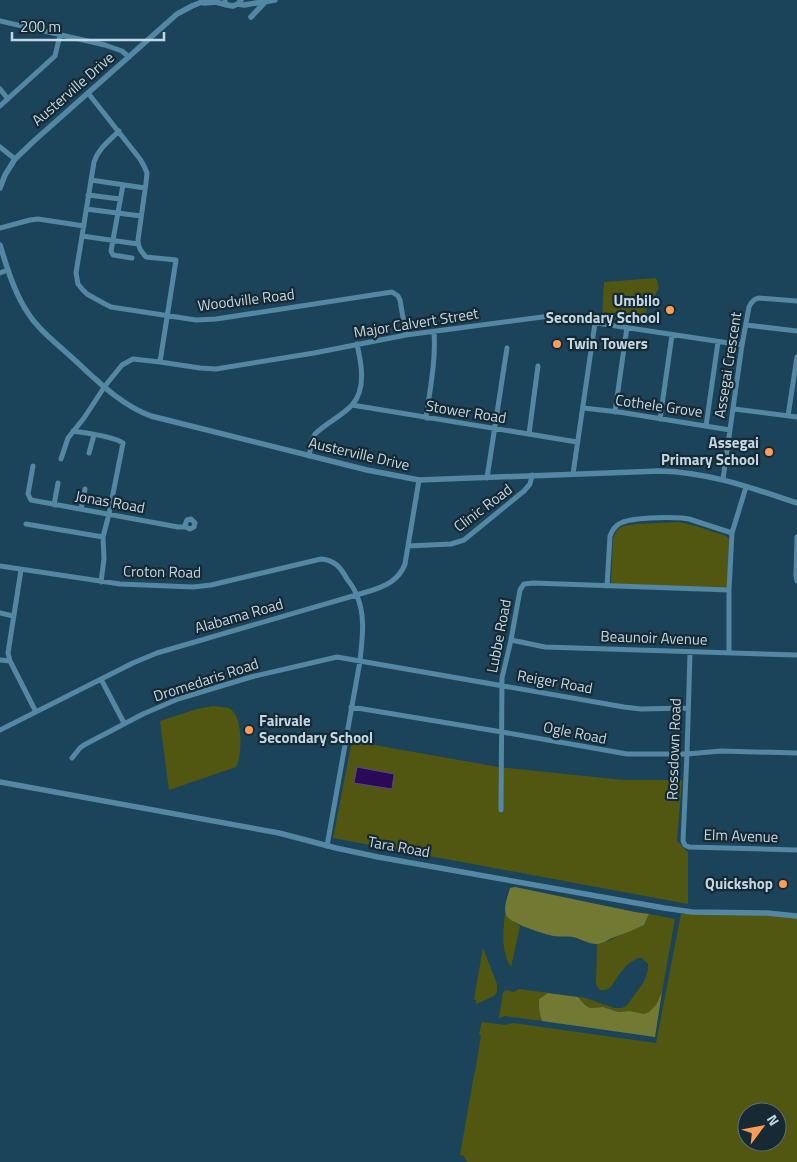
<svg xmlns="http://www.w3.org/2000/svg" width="797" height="1162" font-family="'Titillium Web',sans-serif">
  <rect width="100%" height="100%" fill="#1b445a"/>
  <!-- green -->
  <path fill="#515710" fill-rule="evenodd" d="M656 278 659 288 646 311 645 325 602 318 604 282Z
    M679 522 696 526 726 536 729 539 728 586 723 588 611 584 613 539 617 530 623 526 635 524Z
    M213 706 229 708C232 710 235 713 236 716 242 728 242 756 236 767L169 790 160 721 197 709Z
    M352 741 498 767 623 780H682L677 841 688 852V904L333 838Z
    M766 913 797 916V1162H467L464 1156 460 1155 474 1075 475 1072 481 1036 479 1034 482 1022 505 1025 513 1023 656 1043 681 914ZM747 1112H777V1142H747Z
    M505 914 508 918 520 926 511 967C501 952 503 931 505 914Z
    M649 914 675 919 662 992 656 1005 649 1012 644 1014 630 1011 618 1012 603 1007 590 1008 585 1005 578 997 586 998 614 1008H622L627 1005 644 982 648 970V964L642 958H638L628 964 620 973 610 988 605 990H600L596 985 597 944C606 944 619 935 628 931 633 929 639 928 644 925Z
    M483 948 497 984C497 989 498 993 494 996L476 1004V1000L474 999Z
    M519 989 548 993 539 999 540 1017 542 1021 505 1016 499 1018 503 993 506 990 514 992Z"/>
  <!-- forest -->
  <path fill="#727932" d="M515 887 635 912 649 914 644 925C634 930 623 934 612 938 609 939 606 942 602 943 593 947 582 939 573 937 566 936 560 937 554 936 544 934 509 923 506 915 503 907 508 896 510 888Z
    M662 992 655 1037 542 1021C539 1014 539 1007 539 999L548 993 578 997 585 1005 590 1008 603 1007 618 1012 630 1011 644 1014 649 1012 656 1005Z"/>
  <!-- water -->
  <path fill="#2a0a58" stroke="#584882" d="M357 767 394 774 392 789 354 783Z"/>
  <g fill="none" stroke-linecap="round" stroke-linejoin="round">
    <!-- minor -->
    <path stroke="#5387a4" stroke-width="5" d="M0 21 105 45 122 51 129 57
      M0 89 8 99
      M88 93 140 159 144 166 147 173 146 183 138 240C138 248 141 251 146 257L176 260 160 362
      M0 106 55 56 60 35
      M119 131C109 141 98 149 94 162L76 273 78 284 82 289 87 294 105 304 111 307 196 320 216 319 392 292 398 296 400 300 406 335
      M0 147 15 159
      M91 180 145 188
      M123 185 111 251 113 255 132 258
      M88 195 120 199
      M86 209 141 216
      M0 228 30 220 38 219 84 226
      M82 236 138 244
      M0 273 8 270
      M746 325 797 331
      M352 405 577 442
      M583 408 619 412 730 430
      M734 409 797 417
      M615 412 627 327
      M788 416 797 357
      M426 418C430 389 436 361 434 332
      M660 419 672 335
      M706 426 718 342
      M73 431C86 433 114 436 123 443L109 514 103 537 104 559 101 582
      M529 434 538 366
      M89 453 94 435
      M309 456 312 440 315 434C326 423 342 416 352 405 367 389 361 362 357 344
      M61 459 68 438 84 418 105 386 122 365 133 359 160 362 200 368 216 369 314 353 406 335 550 316 742 345
      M33 466 28 494 31 500 178 527H186L190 529 194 527 195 523 191 519 187 520 185 525 186 527
      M573 474 595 323
      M487 478 507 348
      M723 479 742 345 749 307C752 301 754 299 759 298L797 301
      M54 505 58 483
      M81 509 85 489
      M26 524 103 537
      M797 537 796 575 797 581
      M408 546 451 544 464 540 524 491 530 484 532 475
      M0 566 120 584 193 587 211 585 321 559C335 560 341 568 347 579 351 584 355 590 357 596 366 617 362 639 360 661L327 846
      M21 570 8 653 10 661 36 712
      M607 586 610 536C612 531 615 526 619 524 630 517 669 517 682 518L689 519 732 533
      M0 613 13 616
      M511 640 545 647 797 655
      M690 653 687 754 683 841 685 845 689 847 797 850
      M729 653V590L732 533 746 487
      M0 660 10 661
      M101 679 124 723
      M351 707 502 732 627 754H687L721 751 797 753
      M0 730 133 663 157 653 370 591C386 586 399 580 405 564L419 480
      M72 758 80 748 84 745 143 714 178 699 251 677 337 657 624 707 641 709 688 708
      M501 810 502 678 511 640 520 590 524 584 533 583 729 590"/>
    <!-- tertiary -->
    <path stroke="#5387a4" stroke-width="5.5" d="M225 2 227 5 233 6 238 4 241 0
      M204 3 216 2 227 5
      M238 4 244 5 275 0
      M251 17 266 1
      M0 188 5 175 15 159 35 140 177 14 192 6 207 0
      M0 245C7 268 15 295 30 316 40 331 55 342 68 354 94 377 118 404 151 416L367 470 419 480 660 471C708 472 752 488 797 503
      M0 782 279 833 336 848 378 857 664 908 692 912 767 913 797 916"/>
  </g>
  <!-- markers -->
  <g fill="#fd9c57" stroke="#172932" stroke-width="2">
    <circle cx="670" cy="310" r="5"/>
    <circle cx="557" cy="344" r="5"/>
    <circle cx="769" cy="452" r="5"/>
    <circle cx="249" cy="730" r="5"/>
    <circle cx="783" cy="884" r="5"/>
  </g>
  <g text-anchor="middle" stroke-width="4.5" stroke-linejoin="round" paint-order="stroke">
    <!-- street labels -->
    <g font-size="15" fill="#c2d7e5" stroke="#172932">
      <text transform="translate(73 89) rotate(-41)" y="5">Austerville Drive</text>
      <text transform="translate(246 300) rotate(-7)" y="5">Woodville Road</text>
      <text transform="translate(416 323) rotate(-9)" y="5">Major Calvert Street</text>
      <text transform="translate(728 365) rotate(-81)" y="5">Assegai Crescent</text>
      <text transform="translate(659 406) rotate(8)" y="5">Cothele Grove</text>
      <text transform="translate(466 412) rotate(9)" y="5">Stower Road</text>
      <text transform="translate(359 454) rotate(13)" y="5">Austerville Drive</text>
      <text transform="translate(110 502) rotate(10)" y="5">Jonas Road</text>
      <text transform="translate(483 508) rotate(-37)" y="5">Clinic Road</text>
      <text transform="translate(162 572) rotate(1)" y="5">Croton Road</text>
      <text transform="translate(239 616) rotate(-16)" y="5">Alabama Road</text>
      <text transform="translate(499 636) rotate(-79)" y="5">Lubbe Road</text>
      <text transform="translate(654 638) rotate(2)" y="5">Beaunoir Avenue</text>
      <text transform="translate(206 680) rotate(-18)" y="5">Dromedaris Road</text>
      <text transform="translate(555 682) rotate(10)" y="5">Reiger Road</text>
      <text transform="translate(575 733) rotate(11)" y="5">Ogle Road</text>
      <text transform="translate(674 749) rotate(-88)" y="5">Rossdown Road</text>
      <text transform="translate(741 836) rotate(2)" y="5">Elm Avenue</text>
      <text transform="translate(399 847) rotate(10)" y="5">Tara Road</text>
    </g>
    <!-- poi labels -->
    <g font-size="15" font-weight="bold" fill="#c2d7e5" stroke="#172932" text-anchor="end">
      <text x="660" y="306">Umbilo<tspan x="660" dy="17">Secondary School</tspan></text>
      <text x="567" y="349" text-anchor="start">Twin Towers</text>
      <text x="759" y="448">Assegai<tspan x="759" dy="17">Primary School</tspan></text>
      <text x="259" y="726" text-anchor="start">Fairvale<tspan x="259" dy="17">Secondary School</tspan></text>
      <text x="773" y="889">Quickshop</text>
    </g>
  </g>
  <!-- north arrow -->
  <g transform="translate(762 1127) rotate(58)"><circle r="24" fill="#172932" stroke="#5b6f7a"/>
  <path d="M0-4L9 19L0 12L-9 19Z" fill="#fd9c57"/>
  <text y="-8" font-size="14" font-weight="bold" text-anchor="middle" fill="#c2d7e5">N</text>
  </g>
  <!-- scale -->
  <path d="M12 32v8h152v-8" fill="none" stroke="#c2d7e5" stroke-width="2.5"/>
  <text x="20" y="32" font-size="15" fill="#c2d7e5" stroke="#172932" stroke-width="4" paint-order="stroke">200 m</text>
</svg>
